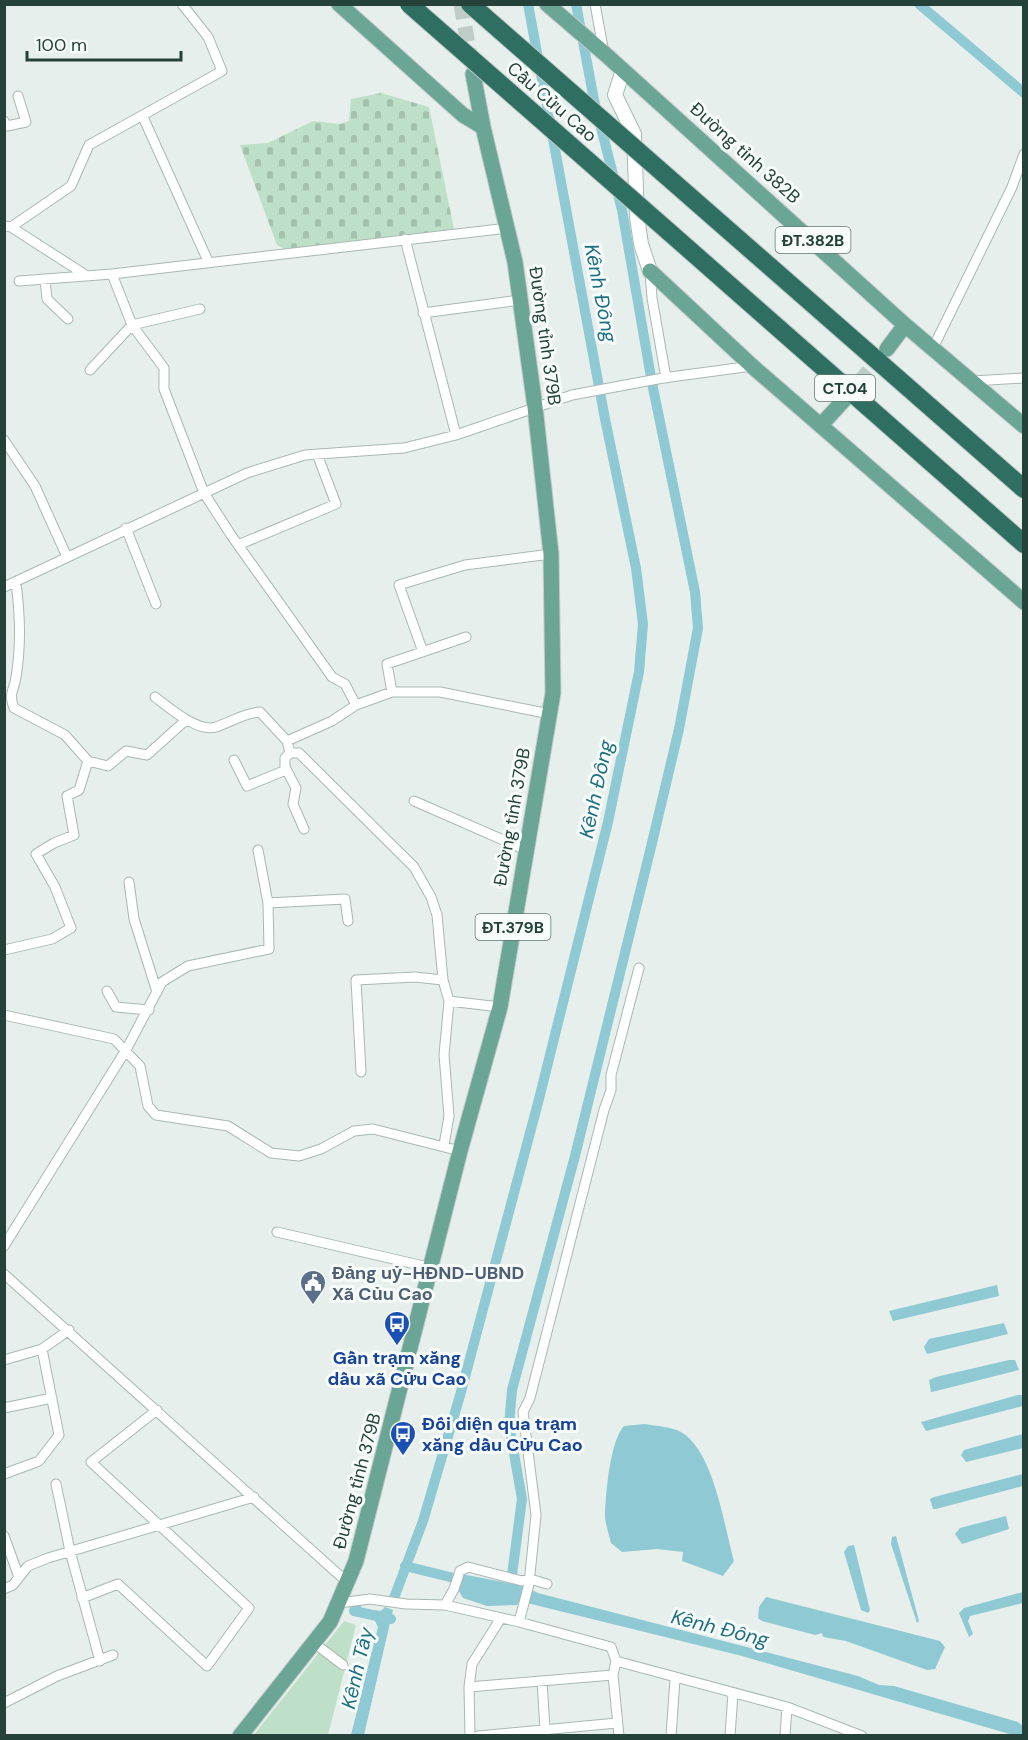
<svg xmlns="http://www.w3.org/2000/svg" width="1028" height="1740" font-family="'DM Sans',sans-serif">
  <defs>
    <pattern id="cemetery-stones" width="16" height="16" patternUnits="userSpaceOnUse" patternTransform="scale(1.5)"><rect width="16" height="16" fill="#bfe0c8"/><path d="M2 7V4a2 2 0 0 1 4 0v3zM10 15v-3a2 2 0 0 1 4 0v3z" fill="#a4c1ad"/></pattern>
  </defs>
  <rect width="100%" height="100%" fill="#e6efeb"/>
  <!-- cemetery -->
  <path fill="url(#cemetery-stones)" d="M381 93 429 107 454 229 284 249 277 245 240 145 268 143 313 121 340 124 349 121 351 99Z"/>
  <!-- pitch -->
  <path fill="#bfe0c8" d="M344 1621 356 1625 328 1735 253 1736Z"/>
  <!-- water -->
  <path fill="#8ec9d4" d="M997 1285 999 1296 893 1321 889 1311Z
    M1004 1323 1008 1334 927 1354 924 1347 929 1339Z
    M1009 1360H1015L1019 1370 936 1391 931 1392 929 1380 936 1377Z
    M1018 1395H1023V1406L926 1431 921 1422Z
    M645 1424C656 1426 672 1427 681 1432 714 1451 724 1526 734 1561L723 1576 682 1561 683 1552 657 1549 622 1552 611 1543C609 1534 605 1524 605 1514 606 1492 610 1441 624 1426Z
    M1023 1434V1448L966 1462 961 1455 964 1450Z
    M1023 1474V1486L936 1509H933L930 1499 934 1497Z
    M1006 1516 1009 1529 962 1544 955 1534 960 1528Z
    M896 1536 919 1621 917 1623 891 1544 892 1537Z
    M854 1545 870 1610 868 1613 861 1610 844 1552 848 1546Z
    M461 1574 524 1586 538 1593 858 1676 879 1685 894 1686 1018 1722 1023 1726V1735H1013L742 1656 519 1601 517 1605 487 1606 463 1598 459 1591Z
    M1023 1592V1603L970 1616 968 1621 973 1634 969 1637 959 1613 964 1608Z
    M766 1597 940 1641 945 1647 935 1669 927 1670 846 1641 823 1637 822 1633 815 1635 762 1621 758 1618 759 1607Z
    M385 1607 393 1610 364 1735H351L378 1627 373 1617 375 1610 381 1611Z"/>
  <g fill="none" stroke-linecap="round" stroke-linejoin="round">
    <!-- canal -->
    <path stroke="#8ec9d4" stroke-width="10" d="M919 4 1024 93
      M405 1566 466 1581
      M512 1575 522 1499 509 1425 512 1390 575 1156 651 847 679 729 698 628 695 592 652 383 622 210 594 100 576 4
      M394 1598 423 1521 461 1392 539 1099 608 822 639 672 643 624 636 568 605 419 528 4
      M356 1606 354 1611 391 1619"/>
    <!-- primary-tunnel -->
    <path stroke="#bfccc8" stroke-width="15" stroke-dasharray="15 8" stroke-linecap="butt" d="M461 4 471 62
      M844 400 885 352"/>
    <defs>
      <path id="minor" d="M595 4 604 53
        M143 117 208 261
        M4 121 7 126 26 122 18 96
        M4 226 11 227 84 274
        M11 227 71 186 89 145 222 71 208 37 182 4
        M405 239 456 435
        M650 271 652 298 666 378
        M112 274 132 325 164 368V389L204 493 231 535 332 677 345 684 356 705
        M45 279 47 299 68 319
        M19 281 112 274 508 228
        M423 313 520 300
        M933 348 1012 187 1024 154
        M90 370 132 325 200 309
        M973 381 1024 378
        M4 440 35 486 67 557
        M126 528 156 604
        M238 545 336 504 317 454
        M16 583C20 613 21 647 16 677 14 692 8 692 14 708L65 735 88 761 108 766 126 751 147 755 186 720
        M4 587 247 473 305 455 404 448 456 435 572 395 663 378 752 366
        M423 652 399 585 465 565 551 554
        M392 692 387 664 466 637
        M155 697C168 707 198 733 216 727 231 722 244 713 260 712L287 741 332 721 356 705 392 692H440L550 714
        M287 741 290 753H299L414 867 431 897 437 915 443 980
        M290 753 285 758V767L296 788 293 804 304 829
        M234 760 247 786 286 770
        M414 801 526 850
        M258 850 268 903
        M129 882 134 919 157 992
        M4 950 52 939 71 928 55 887 36 854 54 843 74 835 67 796 79 790 88 761
        M107 991 116 1007 149 1010
        M4 1015 114 1039 140 1066 148 1106 156 1115 228 1126 271 1153 299 1156 321 1149 354 1131 373 1129 460 1151
        M361 1072 356 980 415 977 443 980 449 1001 500 1007
        M444 1145 449 1116 444 1055 449 1001
        M277 1232 432 1268
        M4 1246 126 1050 162 982 188 966 269 949 268 903 345 899 348 921
        M4 1274 347 1582
        M4 1360 42 1349 69 1330
        M4 1408 52 1398
        M4 1474 39 1461 59 1435 42 1349
        M56 1484 70 1551 100 1661
        M4 1536 19 1577
        M4 1589 13 1585 28 1566 48 1558 254 1497
        M82 1598 118 1584 207 1666 249 1608 91 1462 157 1410
        M339 1603 370 1599 406 1604 445 1605 519 1622 611 1647 616 1661
        M445 1605 454 1589 460 1571 468 1567 522 1581 530 1579 547 1584
        M519 1622 529 1584 536 1515 523 1412 530 1398 604 1110 611 1090V1075L639 968
        M314 1643 343 1665
        M613 1675 619 1736
        M542 1681 545 1729
        M469 1687 613 1675 616 1661 787 1707 862 1736
        M4 1703 57 1676 113 1655
        M470 1736 469 1687 472 1664 501 1618
        M478 1736 617 1723
        M671 1736 675 1679
        M730 1736 733 1693
        M785 1736 787 1707"/>
      <path id="secondary" d="M623 70 615 95 634 134 637 217 641 244 650 271"/>
      <path id="primary" d="M339 4 463 115 483 127
        M547 4 604 53 905 325 1024 426
        M650 271 752 366 1024 602
        M887 349 905 325
        M821 425 844 400
        M240 1736 330 1622 356 1561 460 1151 500 1007 553 693 551 554 535 407 515 262 483 127 473 74"/>
      <path id="motorway" d="M663 173 1024 489
        M668 231 1024 544"/>
    </defs>
    <!-- minor casing -->
    <use href="#minor" stroke="#a8b8b2" stroke-width="11"/>
    <!-- secondary casing -->
    <use href="#secondary" stroke="#a4bbb3" stroke-width="16"/>
    <!-- primary casing -->
    <use href="#primary" stroke="#c2cac8" stroke-width="17"/>
    <!-- motorway casing -->
    <use href="#motorway" stroke="#c2cac8" stroke-width="20"/>
    <!-- minor -->
    <use href="#minor" stroke="#fff" stroke-width="9"/>
    <!-- secondary -->
    <use href="#secondary" stroke="#fff" stroke-width="14"/>
    <!-- primary -->
    <use href="#primary" stroke="#6aa596" stroke-width="15"/>
    <!-- motorway -->
    <use href="#motorway" stroke="#2f6f62" stroke-width="18"/>
    <defs>
      <path id="motorway-bridge" d="M409 4 668 231
        M470 4 663 173"/>
    </defs>
    <!-- motorway-bridge casing -->
    <use href="#motorway-bridge" stroke="#c2cac8" stroke-width="20" stroke-linecap="butt"/>
    <!-- motorway-bridge -->
    <use href="#motorway-bridge" stroke="#2f6f62" stroke-width="18"/>
  </g>
  <!-- icons -->
  <defs>
    <symbol id="civic-pin" viewBox="-11 -11 22 30"><path d="M0 17L-7.5 6A9.5 9.5 0 1 1 7.5 6Z" fill="#5c6f8a" stroke="#f7fbf9"/><path d="M-.6-6.5H3V-4.5H.6V-3L4-1V1h2V6H-6V1h2V-1L-.6-3ZM-1.2 2.5V6h2.4V2.5Z" fill="#fff"/></symbol>
    <symbol id="bus-pin" viewBox="-11 -11 22 30"><path d="M0 17L-7.5 6A9.5 9.5 0 1 1 7.5 6Z" fill="#1a4fb4" stroke="#f7fbf9"/><path d="M-5-6H5V4H4V6H2V4H-2V6H-4V4H-5ZM-3.5-4V0h7V-4ZM-3.5 1.2v1.5H-2V1.2ZM2 1.2v1.5H3.5V1.2Z" fill="#fff"/></symbol>
  </defs>
  <g fill-rule="evenodd">
    <use href="#civic-pin" x="298" y="1268" width="30" height="40"/>
    <use href="#bus-pin" x="382" y="1309" width="30" height="40"/>
    <use href="#bus-pin" x="388" y="1419" width="30" height="40"/>
  </g>
  <g text-anchor="middle" stroke-width="6" stroke-linejoin="round" paint-order="stroke">
    <!-- shield labels -->
    <g fill="#f7fbf9" stroke="#637a73" stroke-width="1.5">
      <rect x="775.5" y="227" width="75" height="26" rx="4.5"/>
      <rect x="815" y="375" width="60" height="26" rx="4.5"/>
      <rect x="475.5" y="914" width="75" height="26" rx="4.5"/>
    </g>
    <g font-size="16" font-weight="bold" fill="#24423a">
      <text x="813" y="246">ĐT.382B</text>
      <text x="845" y="394">CT.04</text>
      <text x="513" y="933">ĐT.379B</text>
    </g>
    <!-- street labels -->
    <g font-size="18" fill="#24423a" stroke="#f7fbf9">
      <text transform="translate(552 102) rotate(41)" y="6">Cầu Cửu Cao</text>
      <text transform="translate(745 153) rotate(42)" y="6">Đường tỉnh 382B</text>
      <text transform="translate(545 336) rotate(82)" y="6">Đường tỉnh 379B</text>
      <text transform="translate(512 817) rotate(-80)" y="6">Đường tỉnh 379B</text>
      <text transform="translate(357 1481) rotate(-75)" y="6">Đường tỉnh 379B</text>
    </g>
    <!-- service labels -->
    <g font-size="18" font-weight="bold" fill="#4e5e75" stroke="#f7fbf9" text-anchor="start">
      <text x="332" y="1279">Đảng uỷ-HĐND-UBND<tspan x="332" dy="21">Xã Củu Cao</tspan></text>
    </g>
    <!-- transit labels -->
    <g font-size="18" font-weight="bold" fill="#164399" stroke="#f7fbf9">
      <text x="397" y="1364">Gần trạm xăng<tspan x="397" dy="21">dầu xã Cửu Cao</tspan></text>
      <text x="422" y="1430" text-anchor="start">Đối diện qua trạm<tspan x="422" dy="21">xăng dầu Cửu Cao</tspan></text>
    </g>
    <!-- water labels -->
    <g font-size="20" font-style="italic" fill="#1c6f80" stroke="#f7fbf9">
      <text transform="translate(601 293) rotate(79)" y="7">Kênh Đông</text>
      <text transform="translate(596 789) rotate(-78)" y="7">Kênh Đông</text>
      <text transform="translate(720 1628) rotate(14)" y="7">Kênh Đông</text>
      <text transform="translate(357 1668) rotate(-77)" y="7">Kênh Tây</text>
    </g>
  </g>
  <!-- border -->
  <rect width="1028" height="1740" fill="none" stroke="#24423a" stroke-width="12"/>
  <!-- scale -->
  <path d="M27 51v9h154v-9" fill="none" stroke="#24423a" stroke-width="3"/>
  <text x="36" y="51" font-size="18" fill="#24423a" stroke="#f7fbf9" stroke-width="4.5" paint-order="stroke">100 m</text>
</svg>
